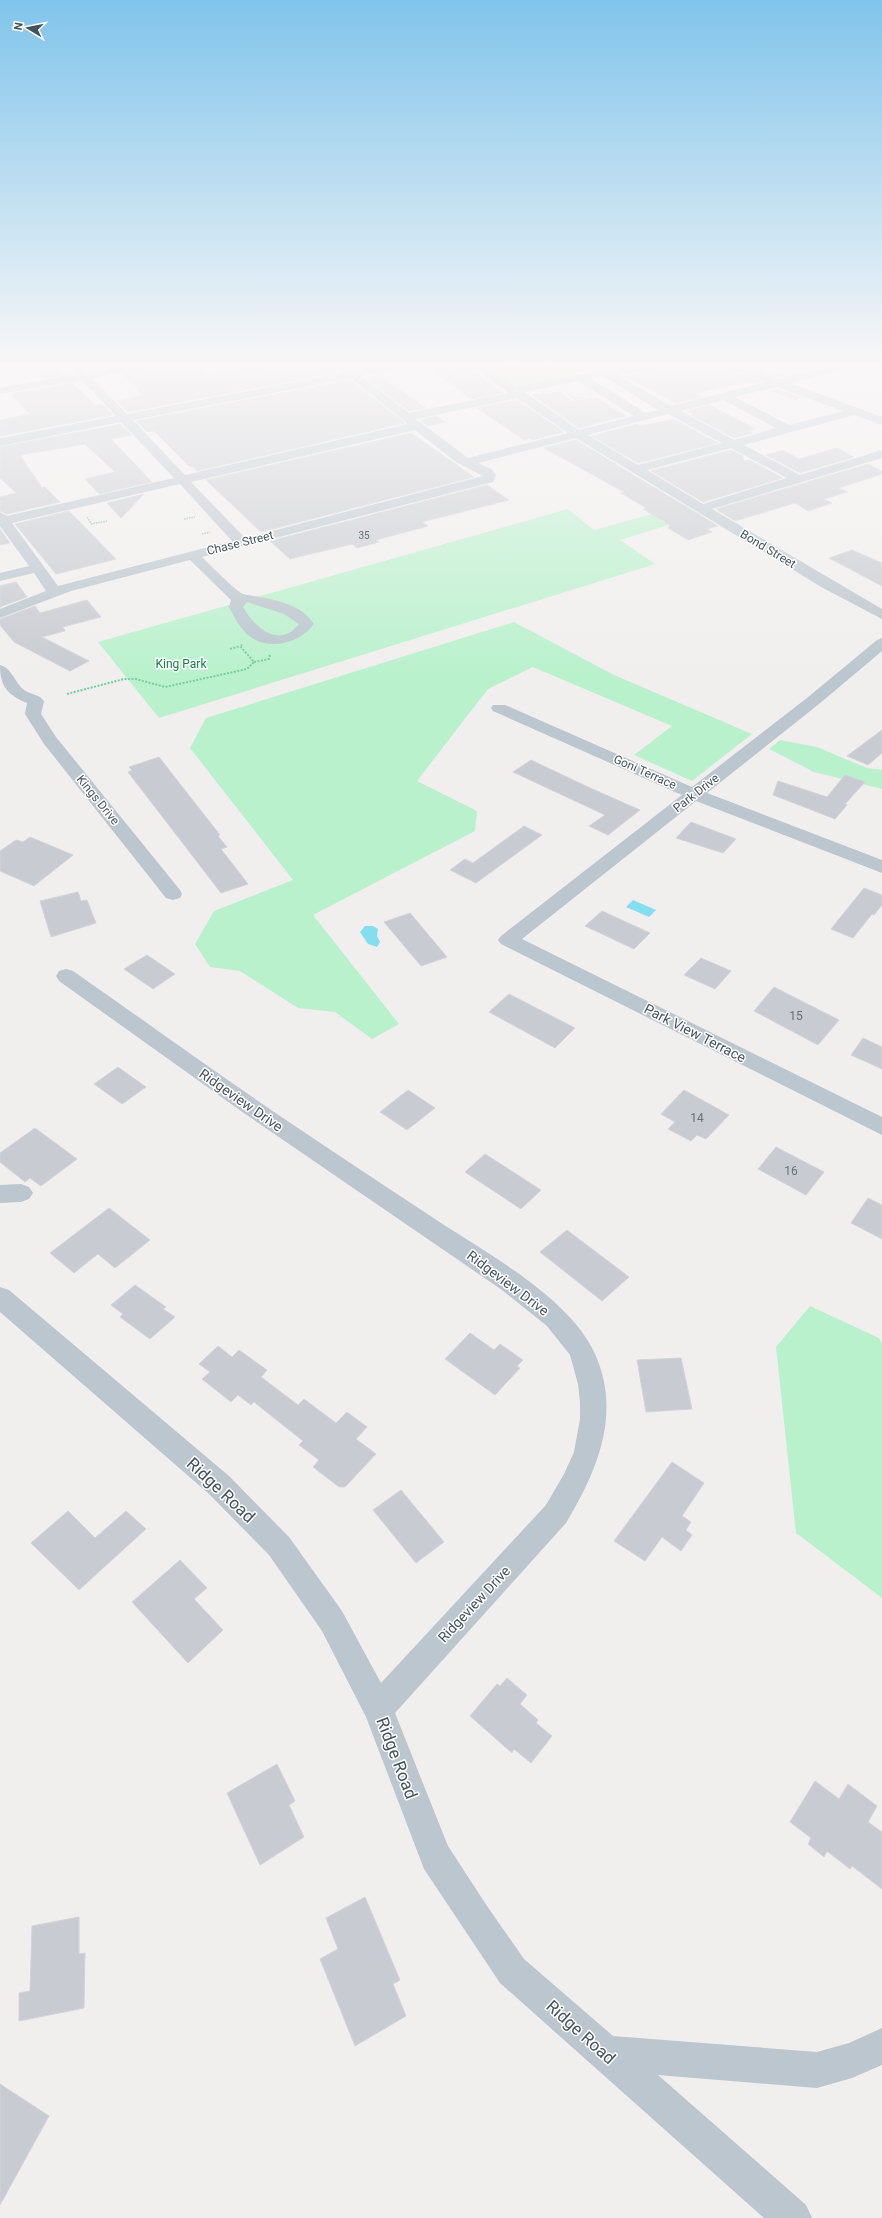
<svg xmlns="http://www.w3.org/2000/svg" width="882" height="2218" font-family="Roboto,sans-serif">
  <rect width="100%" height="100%" fill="#f1eeee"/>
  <!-- green -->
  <path fill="#baf1cd" d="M482 364H582L590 370 519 386 513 384Z
    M685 505 701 515 620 540 655 564 159 718 98 642 568 509 594 530Z
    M514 622 614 675 752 734 692 781 634 755 672 726 533 667 488 689 417 781 477 811 475 831 313 915 399 1024 372 1039 335 1012 298 1008 240 971 210 967 195 944 214 911 293 880 190 748 206 718Z
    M780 740 817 747 867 768 882 770V789L814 772 769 749Z
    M810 1306 879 1338 882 1344V1598L796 1533 776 1347Z"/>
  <!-- water -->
  <path fill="#85ddf0" d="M633 900 656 910 649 917 626 907Z
    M365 926H373L378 929 377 936 380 942 377 947 368 944 360 932Z"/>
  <!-- building -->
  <path fill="#c8cbd1" stroke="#d2d4da" d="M156 364H204L205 377 252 368 254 371 291 364H333L340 372 128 412 117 401 143 395 121 374 150 368Z
    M603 364H640L612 369Z
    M668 364H720L721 367 761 382 752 384 746 382 696 393 702 397 676 403 655 391 623 377 666 367Z
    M740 364H748L783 376 778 377Z
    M455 365 463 371 469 369 503 393 471 399 431 369Z
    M58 370 64 375 43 378 38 373Z
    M380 376 426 408 409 411 367 379Z
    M350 380 405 423 197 471 192 466 190 467 154 431 147 432 136 421Z
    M72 383 95 405 102 404 113 415 0 436V420L30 414 11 394Z
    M777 389 801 397 795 400 769 390Z
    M559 392 572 401 597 398 626 416 579 428 532 395Z
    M517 400 564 432 532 440 530 438 524 440 477 408Z
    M709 405 756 429 747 431 752 433 734 438 691 415 693 414 688 411Z
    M437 416 445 422 428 426 420 420Z
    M673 419 718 443 638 463 592 436 637 424 641 426Z
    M120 424 132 435 111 439 152 482 99 494 85 479 115 472 85 444 20 455 42 488 45 487 60 502 7 514 0 511V497L16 493 0 478V447Z
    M411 433 474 477 261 532 206 480Z
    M576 440 718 526 707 529 712 532 688 540 668 528 670 525 643 509 646 508 621 493 624 492 544 448Z
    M837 448 854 457 800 473 766 455 783 450 799 459Z
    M731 450 742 455 744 461 750 460 783 478 703 502 651 471Z
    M868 464 882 471V474L839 488 847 492 824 499 832 503 808 511 795 503 735 521 716 509Z
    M487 485 509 500 422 522 428 526 376 540 379 542 357 548 352 544 290 559 270 541Z
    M144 494 121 518 107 503Z
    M69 511 116 559 56 574 15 524Z
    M0 529 10 543 0 545Z
    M852 550 882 563V586L829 558Z
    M16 582 27 597 0 607V586Z
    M87 600 101 617 63 627 65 631 42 637 89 661 70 671 14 642 0 625V619L35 606 40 613Z
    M882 730V753L868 765 847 756Z
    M159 757 220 835 218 836 227 847 221 849 248 884 221 893 128 772 132 770 129 767Z
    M531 760 588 787 640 810 608 835 589 826 605 815 513 772Z
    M845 775 865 782 845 804 847 805 835 819 773 795 778 781 827 797Z
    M691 822 736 839 723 853 676 838Z
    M524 826 542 835 476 883 450 870 465 859 473 863Z
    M30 837 73 855 34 886 0 871V851L16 840 23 842Z
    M864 888 882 895V905L874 915 872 914 853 938 831 929Z
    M78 892 81 901 87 900 96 923 51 937 40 901Z
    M602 911 650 933 634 949 585 926Z
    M410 913 447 957 421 966 384 922Z
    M147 955 175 974 153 989 124 969Z
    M701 958 731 971 715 989 684 975Z
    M774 987 839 1020 818 1045 754 1011Z
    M509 994 575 1028 555 1048 489 1012Z
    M863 1038 882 1047V1069L851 1055Z
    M118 1067 146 1087 122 1104 94 1084Z
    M408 1090 435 1108 407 1130 380 1112Z
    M684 1090 729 1115 706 1139 697 1135 691 1141 668 1129 675 1122 661 1114Z
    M35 1128 77 1159 41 1186 30 1178 25 1182 0 1162V1153Z
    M776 1147 824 1172 806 1195 758 1169Z
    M485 1154 541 1190 521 1209 465 1172Z
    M868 1198 882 1205V1239L851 1223Z
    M109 1208 150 1240 115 1268 98 1254 74 1273 50 1253Z
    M567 1230 629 1277 602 1301 540 1252Z
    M135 1285 166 1307 163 1309 175 1317 150 1339 120 1317 123 1314 111 1305Z
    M470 1333 494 1350 500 1344 523 1360 517 1366 520 1368 495 1395 445 1359Z
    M218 1346 232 1357 239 1350 267 1370 261 1377 298 1405 304 1399 336 1423 347 1412 367 1427 356 1439 376 1454 345 1487H339L313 1467 319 1460 299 1445 303 1441 254 1402 251 1405 238 1395 231 1402 202 1379 210 1372 199 1364Z
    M681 1358 692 1409 646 1412 637 1360Z
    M672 1462 704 1483 682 1516 691 1522 686 1530 692 1535 681 1551 662 1537 645 1561 614 1541Z
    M401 1490 444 1542 416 1563 373 1510Z
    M68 1511 95 1538 126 1511 146 1529 79 1590 31 1543Z
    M180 1560 207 1588 194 1599 223 1630 188 1663 132 1602Z
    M507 1678 527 1695 520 1704 538 1720 536 1723 552 1736 531 1763 514 1749 512 1753 470 1716 497 1684 500 1686Z
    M277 1764 295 1801 289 1805 304 1837 260 1865 227 1793Z
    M815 1781 839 1799 848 1784 877 1806 868 1822 882 1832V1889L852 1866 850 1869 827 1851 824 1857 808 1844 811 1838 790 1822Z
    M365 1897 400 1980 393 1984 406 2016 355 2046 320 1959 338 1949 326 1918Z
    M79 1917V1954L85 1953 84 2008 19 2021V1993L30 1991 32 1926Z
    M0 2084 49 2116 0 2205Z"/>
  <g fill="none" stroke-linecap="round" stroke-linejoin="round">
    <!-- path-far1 -->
    <path stroke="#71d09e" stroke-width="1.5" stroke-dasharray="1.5 1" stroke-linecap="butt" d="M508 364 517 369 531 371
      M524 364H536
      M538 364 553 366
      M528 371 530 365
      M569 394 575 399 583 397
      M87 517 92 525
      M184 519 195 517
      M91 524 107 521
      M202 534 210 532"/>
    <!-- path -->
    <path stroke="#71d09e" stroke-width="2" stroke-dasharray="2 1.5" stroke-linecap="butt" d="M230 649 240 646
      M254 662 269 659 270 654
      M67 694 124 679H136L165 687 247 669 254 662 240 646 242 645"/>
    <!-- minor -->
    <path fill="#bbc6ce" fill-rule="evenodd" d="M68 364H79L87 372 133 364H155L150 367 92 378 127 414 343 373 334 364H346L354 370 389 364H410L405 367 361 376 409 413 509 393 469 364H481L516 387 594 371 586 364H598L611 371 647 364H667L666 366 619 376 671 406 766 382 722 366 721 364H736L778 379 840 364H857L856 366 790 383 882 417V425L854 415 744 445 800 475 882 450V458L712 509 882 609V619L823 588 576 438 478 463 491 469 496 475 493 482 202 557C208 563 238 593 243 594 268 599 299 601 314 624 301 643 268 652 248 635 240 628 234 617 229 607L231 600 190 560 71 591 0 618V609L46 591 34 573 0 581V573L29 566 0 526V512L7 516 174 478 121 422 0 446V438L116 416 82 380 0 394V388L76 374ZM602 376 605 377 658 410 646 413 590 378ZM350 378 408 424 185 475 133 420ZM578 381 634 416 579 430 524 392ZM777 387 843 411 789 425 735 397ZM517 398 568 433 468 458 416 419ZM723 400 776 428 734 440 681 411ZM668 414 722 443 638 465 588 435ZM415 430 456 462 483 476 245 538 191 482ZM731 448 787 478 703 504 647 470ZM180 484 232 541 58 586 12 523ZM247 602 284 614 299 624C279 649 255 628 243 607Z
      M882 638V651L819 704 707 793 882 860V873L696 801 522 939 882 1117V1135L501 944 498 940 501 936 682 795 493 711 491 708 493 705H505L692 787 807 698 877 640Z
      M0 665C12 668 15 683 24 690 31 695 39 694 44 701L41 714 56 737 180 890 182 894 180 898 173 900 166 898 44 744 25 714 27 703C8 695 0 687 0 665Z
      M66 969 73 971C145 1021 216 1073 289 1122 338 1155 388 1188 438 1221 488 1254 570 1298 595 1354 622 1414 597 1471 566 1523L395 1713 448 1846 487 1906 524 1959 613 2036 817 2052 849 2043 882 2028V2065L852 2078 817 2088 658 2075 806 2205 812 2218H764L500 1983 424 1869 366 1717 322 1631 269 1555 209 1494 0 1312V1287L9 1290 229 1476 289 1537 342 1611 381 1683 546 1505 564 1474 574 1452 580 1419V1402L578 1384 570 1355 547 1326 502 1290 241 1111 59 981 56 976 59 971Z
      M21 1184 29 1187 33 1193 29 1199 21 1202 0 1203V1185Z"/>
  </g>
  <!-- sky -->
  <linearGradient id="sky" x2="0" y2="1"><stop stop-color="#80c4eb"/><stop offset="0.54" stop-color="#f9f7f7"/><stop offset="1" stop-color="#f9f7f7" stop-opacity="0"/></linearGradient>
  <rect width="882" height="674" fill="url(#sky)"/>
  <g text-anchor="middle" stroke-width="3" stroke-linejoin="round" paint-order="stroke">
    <!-- far-number labels -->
    <g font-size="10" fill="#667079">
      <text x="364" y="539">35</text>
    </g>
    <!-- far-street labels -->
    <g font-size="12" fill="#45525c" stroke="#fff">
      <text transform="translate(240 543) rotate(-14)" y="4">Chase Street</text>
      <text transform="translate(768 549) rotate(31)" y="4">Bond Street</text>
      <text transform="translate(645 772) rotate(24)" y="4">Goni Terrace</text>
      <text transform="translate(696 793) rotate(-38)" y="4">Park Drive</text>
      <text transform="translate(98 800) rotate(51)" y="4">Kings Drive</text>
    </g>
    <!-- far-park labels -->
    <g font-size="12" fill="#138146" stroke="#fff">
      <text x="181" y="668">King Park</text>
    </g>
    <!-- number labels -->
    <g font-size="12" fill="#667079">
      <text x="796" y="1020">15</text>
      <text x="697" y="1122">14</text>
      <text x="791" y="1175">16</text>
    </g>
    <!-- street labels -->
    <g font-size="14" fill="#45525c" stroke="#fff">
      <text transform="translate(695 1033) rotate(27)" y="5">Park View Terrace</text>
      <text transform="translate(241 1100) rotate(35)" y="5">Ridgeview Drive</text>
      <text transform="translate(508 1283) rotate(37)" y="5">Ridgeview Drive</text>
      <text transform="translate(474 1604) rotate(-47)" y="5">Ridgeview Drive</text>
    </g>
    <!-- near-street labels -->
    <g font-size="17" fill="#45525c" stroke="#fff">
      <text transform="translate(221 1490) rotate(43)" y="6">Ridge Road</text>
      <text transform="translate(397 1758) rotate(69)" y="6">Ridge Road</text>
      <text transform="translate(581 2032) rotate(42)" y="6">Ridge Road</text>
    </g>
  </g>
  <!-- north arrow -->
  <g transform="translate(28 28) rotate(280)" stroke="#ffffff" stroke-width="3" paint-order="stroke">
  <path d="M0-3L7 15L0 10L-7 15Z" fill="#45525c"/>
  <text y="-6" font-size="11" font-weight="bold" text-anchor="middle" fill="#45525c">N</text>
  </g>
</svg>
